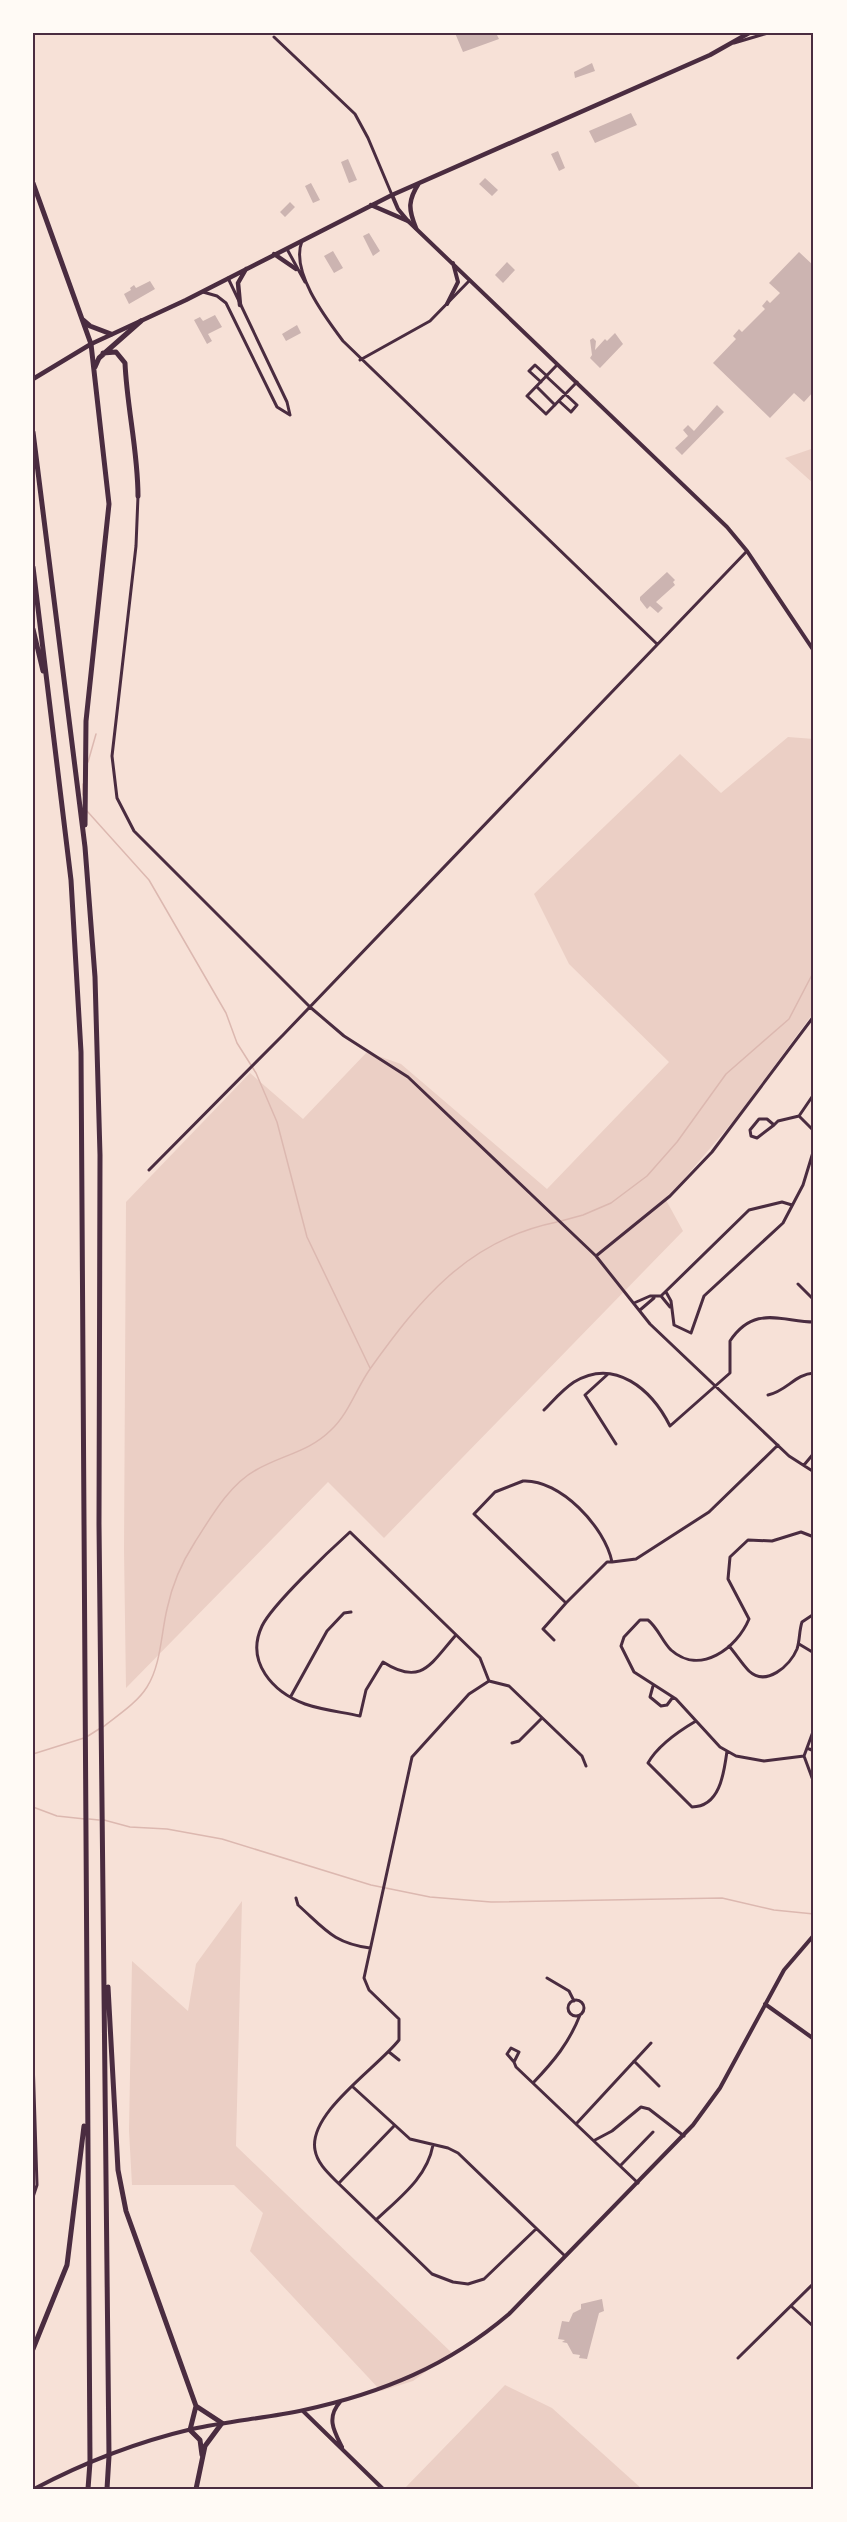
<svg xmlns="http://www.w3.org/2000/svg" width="847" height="2522" font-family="'Titillium Web',sans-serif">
  <rect width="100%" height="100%" fill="#f7e1d7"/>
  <!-- green -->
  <path fill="#ebcfc5" d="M814 448V484L785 458Z
    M788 737 814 739V1012L735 1119 666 1200 683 1231 384 1538 328 1482 126 1688 124 1550 126 1202 250 1073 303 1119 367 1052 401 1064 547 1189 669 1062 569 964 534 894 680 754 721 793Z
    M242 1901 236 2146 452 2353 413 2381 381 2391 250 2251 263 2213 234 2185H132L129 2131 132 1961 188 2011 196 1964Z
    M505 2385 552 2408 642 2489H404Z"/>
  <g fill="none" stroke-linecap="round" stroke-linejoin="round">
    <!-- stream -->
    <path stroke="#dcb8b0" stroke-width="1.5" d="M88 762 96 734
      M83 795V784
      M87 811 149 880 226 1013 237 1043 256 1073 277 1122 307 1237 370 1368
      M561 1221 583 1215 611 1203 647 1176 677 1142 726 1074 789 1019 814 971
      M103 1727C118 1715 137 1703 147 1687 161 1665 161 1634 167 1609 172 1585 182 1562 195 1542 211 1517 229 1485 256 1470 282 1455 309 1452 331 1430 349 1413 356 1389 370 1369 420 1299 468 1240 557 1222
      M88 1736 99 1729
      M33 1754 84 1738
      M33 1807 57 1816 85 1819
      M89 1819 99 1820
      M104 1820 130 1827 167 1829 222 1839 371 1885 430 1897 491 1902 722 1898 774 1910 814 1914"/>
  </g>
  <!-- building -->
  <path fill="#ccb4b1" d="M455 33H496L499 39 463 52Z
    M592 63 595 71 575 78 574 72Z
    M631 113 637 125 595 143 589 131Z
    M558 151 565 168 559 171 551 154Z
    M348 159 357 180 349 183 341 162Z
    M485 178 498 190 492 196 479 184Z
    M311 183 320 200 313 203 305 186Z
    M290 202 295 207 285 217 280 212Z
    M369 233 380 251 373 256 363 236Z
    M333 251 343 268 334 273 324 256Z
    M799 252 814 266V391L804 402 794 393 770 418 713 363 736 339 733 336 739 329 742 332 765 309 762 306 767 300 770 303 780 293 769 283Z
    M507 262 515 270 503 283 495 275Z
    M150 281 155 289 129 304 124 294 131 290 130 288 134 285 136 288Z
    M215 315 222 327 208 334 212 341 207 344 194 320 200 317 203 321Z
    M297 325 301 333 286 341 282 334Z
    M615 333 623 344 600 368 590 358 592 355 590 340 593 338 596 341 595 350 605 339 607 341Z
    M717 405 724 412 682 455 675 448 688 436 683 430 688 425 694 431Z
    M667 572 675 580 673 582 675 585 656 602 663 608 658 613 650 606 647 609 640 600V597Z
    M602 2299 604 2311 599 2313 587 2359 579 2358 580 2355 573 2354 567 2343 562 2342 565 2340 558 2339 562 2321 569 2322 573 2313 581 2309V2304Z"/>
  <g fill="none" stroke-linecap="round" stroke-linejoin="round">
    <!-- minor -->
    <path stroke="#4a2c40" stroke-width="3" d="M274 37 355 114 368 138 392 195
      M734 43 768 33
      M302 241C290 271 325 317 343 341L657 644
      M287 249 305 282
      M228 278 287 402 290 415
      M203 292 217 296 226 303 277 407 290 415
      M360 360 430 321 469 281
      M557 365 527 396 546 414 577 382
      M547 377 577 405 571 412 559 401
      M541 382 529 371 535 365 547 376
      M537 387 555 405
      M138 496 136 546 112 756 117 798 134 831 310 1007 344 1036 408 1077 596 1256 650 1324 789 1456 814 1472
      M799 1116 814 1094
      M799 1116 814 1131
      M759 1119H767L774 1125 757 1138 751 1136 750 1130Z
      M774 1125 778 1121 799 1116
      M149 1170 283 1035 747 551
      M596 1256 670 1196 712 1152 814 1016
      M798 1284 814 1300
      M666 1292 671 1301 674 1325 691 1333 704 1296 783 1223 803 1185 814 1149
      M661 1296 670 1307
      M634 1303 650 1296H661L749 1210 782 1202 792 1205
      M640 1310 654 1298
      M608 1374 585 1395 616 1444
      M768 1395C787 1391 795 1374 814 1373
      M544 1410C554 1400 562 1390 574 1382 615 1357 652 1390 670 1426L730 1373V1341C754 1305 780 1321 814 1322
      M804 1465 814 1453
      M523 1481C560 1479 605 1527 612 1562H607L566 1603 474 1514 495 1492Z
      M612 1562 636 1559 709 1512 778 1445
      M456 1635C431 1663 422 1687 383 1662L366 1690 360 1716C342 1712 322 1710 305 1704 273 1692 245 1662 262 1626 272 1605 330 1550 350 1532L480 1658 489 1681 509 1686 582 1756 586 1766
      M554 1640 543 1629 566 1603
      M799 1644 814 1653
      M729 1646C736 1654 742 1664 749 1671 766 1687 790 1666 797 1649 800 1640 799 1631 802 1622L814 1614
      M489 1681 469 1694 412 1757 364 1978 369 1990 399 2019V2040C377 2068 308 2113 315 2150 317 2162 326 2171 335 2180L432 2274 453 2282 468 2284 484 2279 536 2229
      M653 1686 650 1697 661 1706 667 1705 673 1697
      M291 1696 327 1631 344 1613 351 1612
      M696 1721C679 1731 658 1745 648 1763L692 1807C720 1807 724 1773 727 1751
      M814 1729 804 1756 814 1783
      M512 1743 519 1741 542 1718
      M807 1748 814 1751
      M804 1756 764 1761 736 1756 720 1747 676 1699 634 1672 621 1646 624 1637 640 1620H648C658 1628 662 1641 671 1650 700 1676 737 1648 749 1619L728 1579 730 1557 748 1540 772 1541 801 1532 814 1537
      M296 1898 298 1905C325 1929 333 1943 370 1948
      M547 1978 569 1991 574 2001
      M568 2008a8 8 0 1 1 16 0a8 8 0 1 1-16 0Z
      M389 2052 399 2060
      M33 2059 37 2185 33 2197
      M634 2061 659 2086
      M514 2062 507 2054 511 2048 519 2052 514 2062 516 2067 638 2183
      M533 2083C554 2061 569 2043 580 2015
      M353 2087 410 2139 448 2148 458 2153 565 2256
      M577 2123 651 2043
      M595 2140 612 2131 641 2107 649 2109 684 2136
      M621 2165 653 2132
      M339 2183 394 2126
      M376 2220C399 2198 427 2178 433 2145
      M791 2306 814 2327
      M738 2358 814 2283"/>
    <!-- tertiary -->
    <path stroke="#4a2c40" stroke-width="4" d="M392 195 398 209 408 221 727 527 747 551 814 651
      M447 304 458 282 453 263
      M765 2004 814 2039
      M340 2402C326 2418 334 2431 342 2447
      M303 2411 383 2489
      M34 2489C83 2463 137 2442 192 2429 229 2421 267 2418 304 2410 382 2393 448 2366 509 2314L693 2125 720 2088 784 1970 814 1935"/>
    <!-- primary -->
    <path stroke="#4a2c40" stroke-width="4.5" d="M371 205 408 221
      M416 228C408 209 408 200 419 183
      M274 254 296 269
      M240 305 238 283 246 269
      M91 344 186 300 392 195 710 55 749 33"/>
    <!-- trunk -->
    <path stroke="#4a2c40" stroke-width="4.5" d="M33 379 91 344"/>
    <!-- motorway -->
    <path stroke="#4a2c40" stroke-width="5" d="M33 183 91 344 109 504 86 721 85 825
      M83 320 90 326 111 334
      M103 353 116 352 125 363C127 408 138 451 138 496
      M95 367 99 358 141 321
      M33 432 85 847 95 977 100 1155 99 1524 109 2456 107 2489
      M33 567 71 880 81 1052 90 2462 88 2489
      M33 629 43 671
      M108 1987 118 2170 126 2211 196 2406 190 2430 200 2440 202 2455
      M33 2349 67 2265 84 2126
      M196 2489 205 2446 222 2423 196 2406"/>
  </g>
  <!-- border -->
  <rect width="847" height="2522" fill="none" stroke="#fffaf5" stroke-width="69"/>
  <rect x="34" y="34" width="778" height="2454" fill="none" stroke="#4a2c40" stroke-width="2"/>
</svg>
